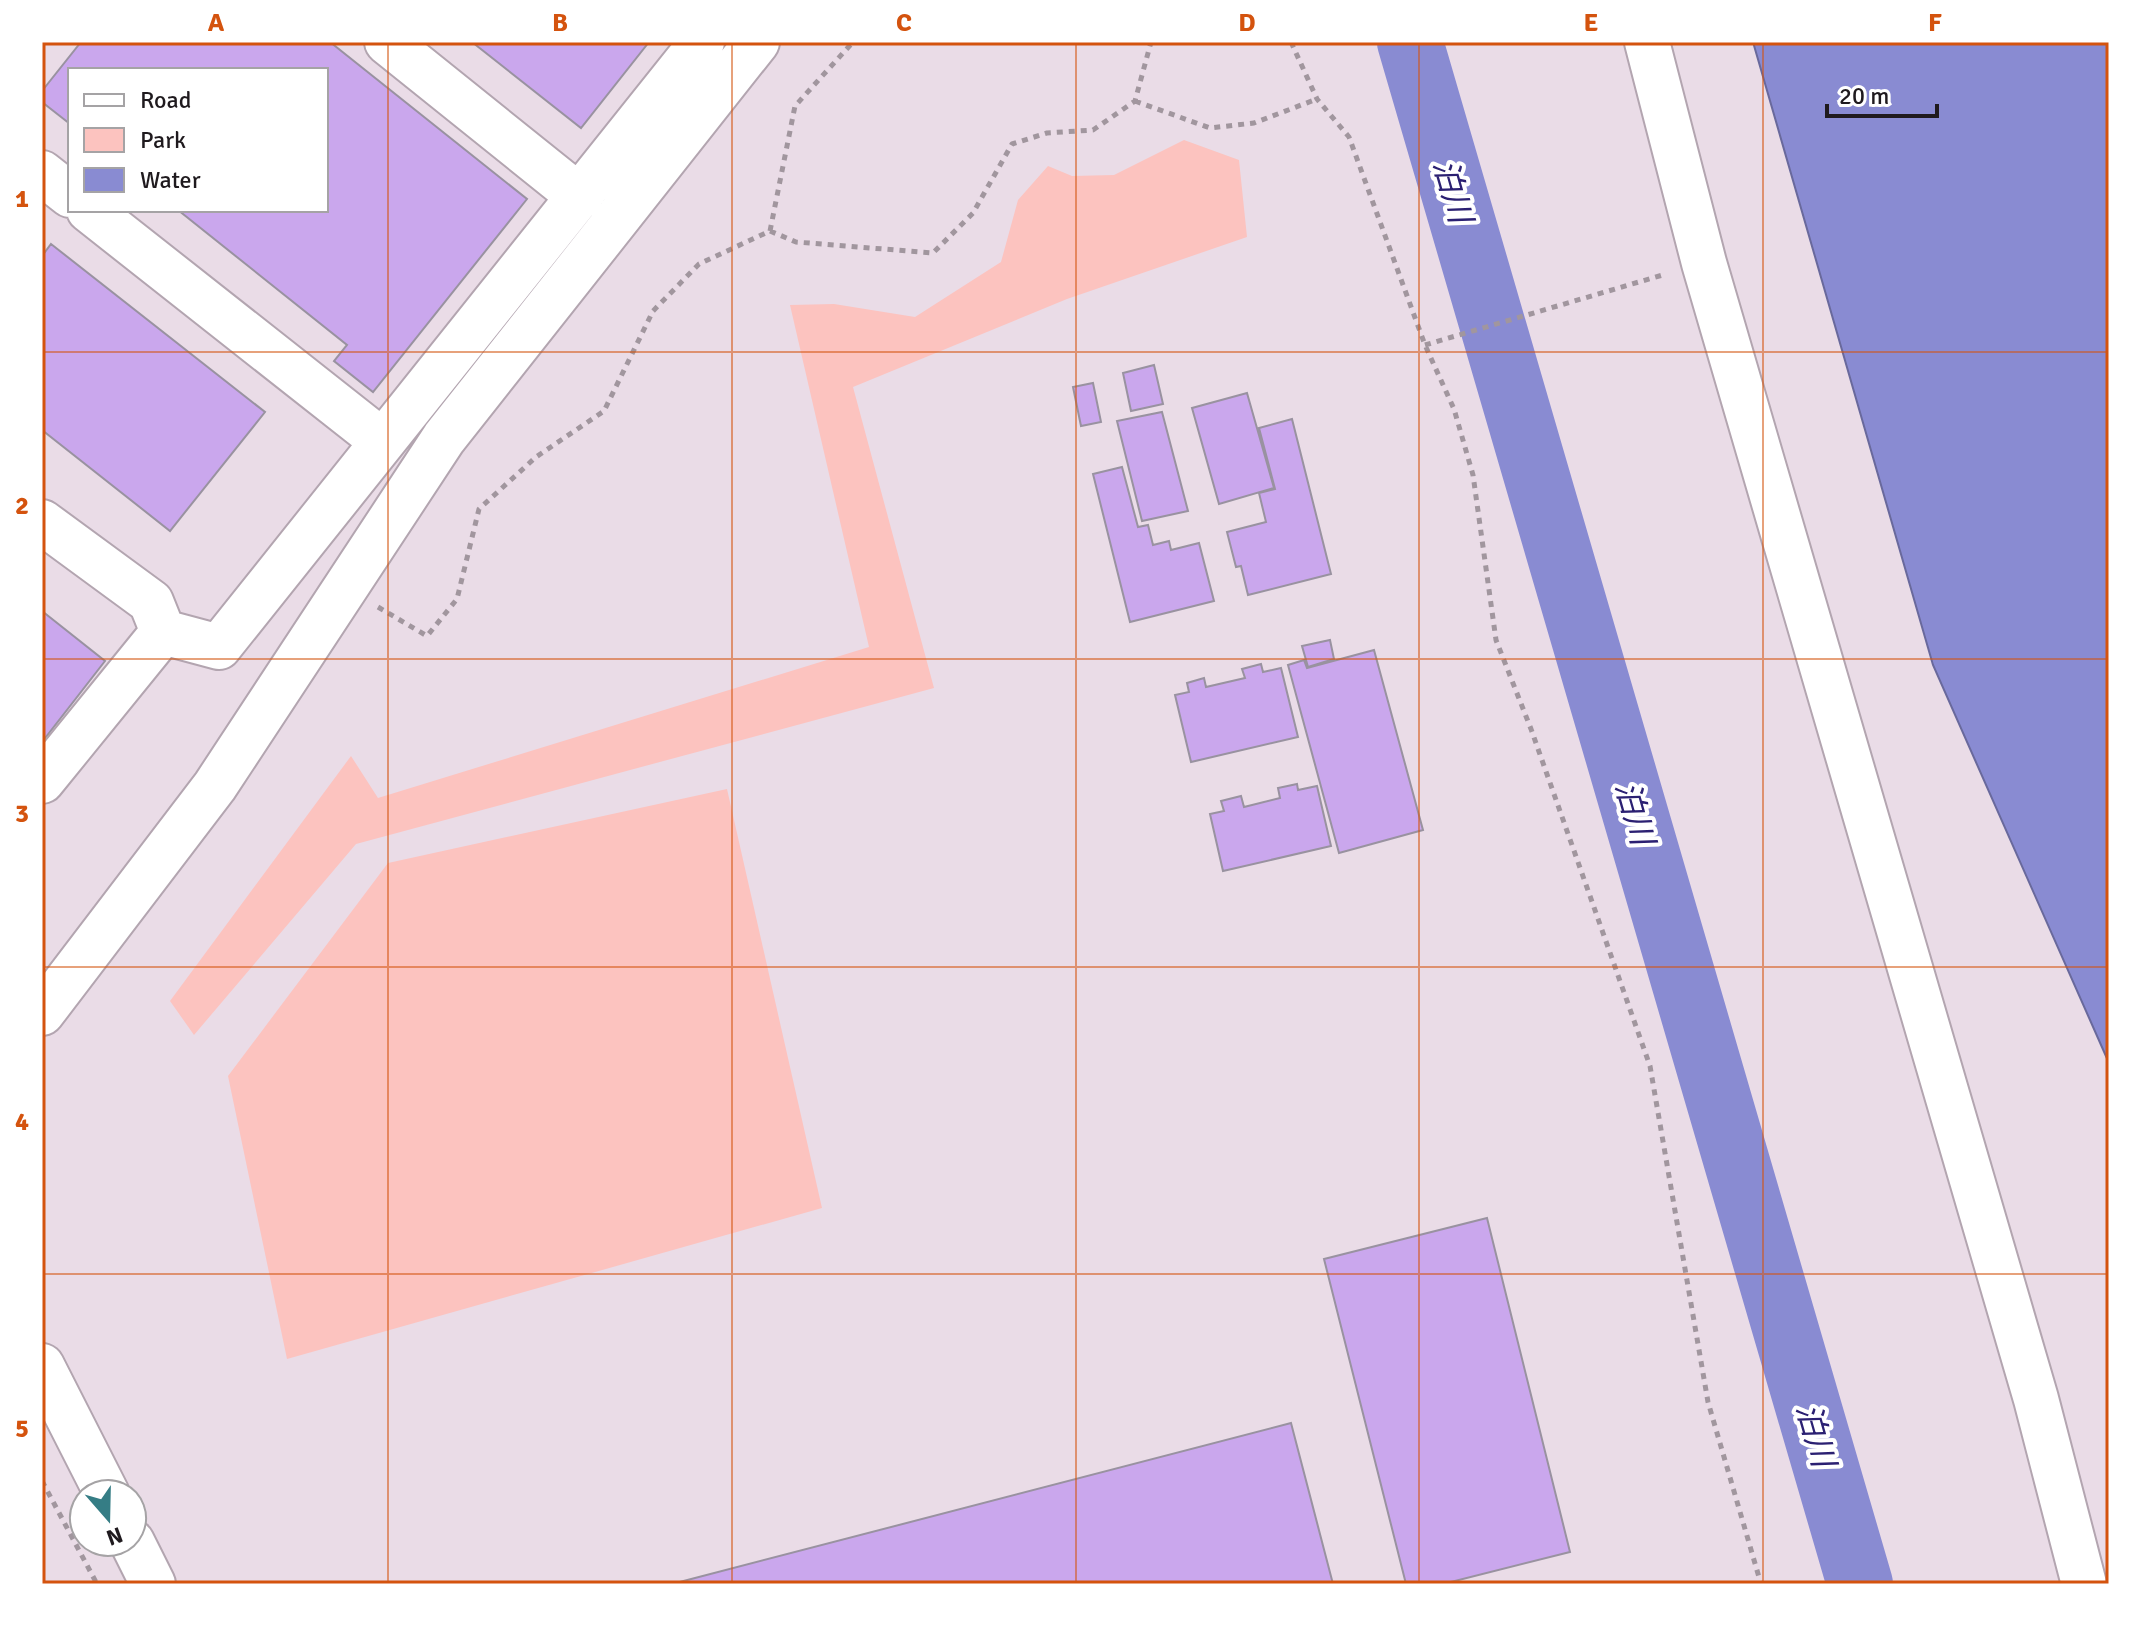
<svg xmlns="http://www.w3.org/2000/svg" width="2151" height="1626" font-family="Signika,'Noto Sans JP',sans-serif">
  <rect width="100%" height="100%" fill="#eadce7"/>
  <!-- green -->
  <path fill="#fcc3bf" d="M1184 140 1239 160 1247 237 1067 299 853 387 934 688 356 844 194 1035 170 1001 351 756 378 798 869 647 790 305 834 304 915 317 1001 262 1018 200 1048 166 1072 176 1114 175Z
    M727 789 822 1208 287 1359 228 1076 388 863Z"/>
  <!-- water -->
  <path fill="#898bd2" stroke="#69699c" stroke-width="2" d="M1753 42H2109V1063L1933 665Z"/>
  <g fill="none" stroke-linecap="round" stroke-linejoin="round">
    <!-- river -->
    <path stroke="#898bd2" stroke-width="66" d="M1410 42 1860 1584"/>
  </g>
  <!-- building -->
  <path fill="#caa7ed" stroke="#9992a0" stroke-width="2" d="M81 42H330L527 199 373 392 334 361 347 345 178 210H326V70H70V124L42 102V91Z
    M472 42H649L581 128Z
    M51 244 265 412 170 531 42 430V256Z
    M1154 365 1163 404 1131 411 1123 373Z
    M1093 383 1101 422 1081 426 1073 387Z
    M1247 393 1274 488 1219 504 1192 408Z
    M1162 412 1188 511 1142 521 1117 421Z
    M1292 419 1331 574 1248 595 1241 566 1236 567 1227 532 1266 522 1259 493 1275 489 1259 428Z
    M1122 467 1138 527 1148 525 1153 545 1169 541 1171 550 1199 543 1214 601 1130 622 1093 474Z
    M42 611 105 661 42 742Z
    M1330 640 1334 659 1308 667 1302 646Z
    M1374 650 1423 830 1339 853 1288 665 1304 660 1307 668Z
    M1261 664 1263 672 1281 668 1298 737 1191 762 1175 695 1189 692 1187 683 1204 678 1206 687 1245 678 1242 669Z
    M1297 784 1298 790 1317 786 1331 846 1223 871 1210 814 1224 811 1221 801 1241 796 1244 807 1280 798 1278 788Z
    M1487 1218 1570 1552 1443 1584H1406L1324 1259Z
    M1291 1423 1333 1584H672Z"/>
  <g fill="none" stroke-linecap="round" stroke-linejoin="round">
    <defs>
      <path id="minor" d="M387 42 580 197
        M1647 42 1704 263 2036 1399 2084 1584
        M42 173 70 195
        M89 210 382 441
        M42 522 151 602 163 632
        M163 632 219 647 702 42
        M42 781 163 632
        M42 1013 215 786 444 438 757 42
        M42 1366 107 1494
        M132 1542 153 1584"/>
    </defs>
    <!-- minor casing -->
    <use href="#minor" stroke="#b3a5b0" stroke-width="48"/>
    <!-- path -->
    <path stroke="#a1969e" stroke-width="5" stroke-dasharray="6 6" stroke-linecap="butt" d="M1291 42 1317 99 1349 137 1425 345 1454 409 1473 475 1496 640 1531 729 1650 1066 1708 1402 1761 1584
      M1135 101 1210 128 1254 123 1317 99
      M770 231 796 242 933 253 973 213 1012 144 1047 133 1093 130 1135 101 1151 42
      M1425 345 1666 274
      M378 607 427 636 457 599 479 509 536 457 604 411 653 311 699 264 770 231 795 106 853 42
      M42 1481 97 1584"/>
    <!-- minor -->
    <use href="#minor" stroke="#fff" stroke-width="44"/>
  </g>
  <!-- grid -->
  <path fill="none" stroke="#d4530e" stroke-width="2" stroke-opacity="0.55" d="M388 42V1584M732 42V1584M1076 42V1584M1419 42V1584M1763 42V1584M42 352H2109M42 659H2109M42 967H2109M42 1274H2109"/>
  <g text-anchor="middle" stroke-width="8" stroke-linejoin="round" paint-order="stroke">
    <!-- water labels -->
    <g font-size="32" font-style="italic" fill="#2b2072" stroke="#fff">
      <text transform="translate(1453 191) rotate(74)" y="11">泊川</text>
      <text transform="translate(1635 813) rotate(74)" y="11">泊川</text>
      <text transform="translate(1816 1435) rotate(74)" y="11">泊川</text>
    </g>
  </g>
  <!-- border -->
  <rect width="2151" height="1626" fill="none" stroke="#ffffff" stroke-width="88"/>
  <!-- legend -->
  <rect x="68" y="68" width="260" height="144" fill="#ffffff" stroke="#a5a3a5" stroke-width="2"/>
  <rect x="84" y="94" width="40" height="12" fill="#ffffff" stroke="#a5a3a5" stroke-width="2"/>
  <text x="140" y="108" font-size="24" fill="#1f1a1e">Road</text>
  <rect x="84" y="128" width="40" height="24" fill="#fcc3bf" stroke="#a5a3a5" stroke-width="2"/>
  <text x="140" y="148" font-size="24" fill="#1f1a1e">Park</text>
  <rect x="84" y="168" width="40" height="24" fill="#898bd2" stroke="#a5a3a5" stroke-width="2"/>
  <text x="140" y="188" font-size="24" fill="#1f1a1e">Water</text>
  <!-- north arrow -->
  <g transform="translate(108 1518) rotate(160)"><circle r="38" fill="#ffffff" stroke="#a5a3a5" stroke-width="2"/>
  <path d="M0-6L14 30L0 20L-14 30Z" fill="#357d85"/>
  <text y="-12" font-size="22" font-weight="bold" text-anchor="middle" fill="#1f1a1e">N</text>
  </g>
  <!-- scale -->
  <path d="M1827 104v12h110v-12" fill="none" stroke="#1f1a1e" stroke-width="4"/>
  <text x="1839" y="104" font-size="24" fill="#1f1a1e" stroke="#ffffff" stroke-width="6" paint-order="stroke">20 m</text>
  <rect x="44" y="44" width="2063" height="1538" fill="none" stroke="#d4530e" stroke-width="3"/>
  <g font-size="26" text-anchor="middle" font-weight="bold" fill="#d4530e">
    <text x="216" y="31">A</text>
    <text x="560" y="31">B</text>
    <text x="904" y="31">C</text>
    <text x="1247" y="31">D</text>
    <text x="1591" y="31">E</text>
    <text x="1935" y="31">F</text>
    <text x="22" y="207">1</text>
    <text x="22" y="514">2</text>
    <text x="22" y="822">3</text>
    <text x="22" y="1130">4</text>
    <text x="22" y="1437">5</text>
  </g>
</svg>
